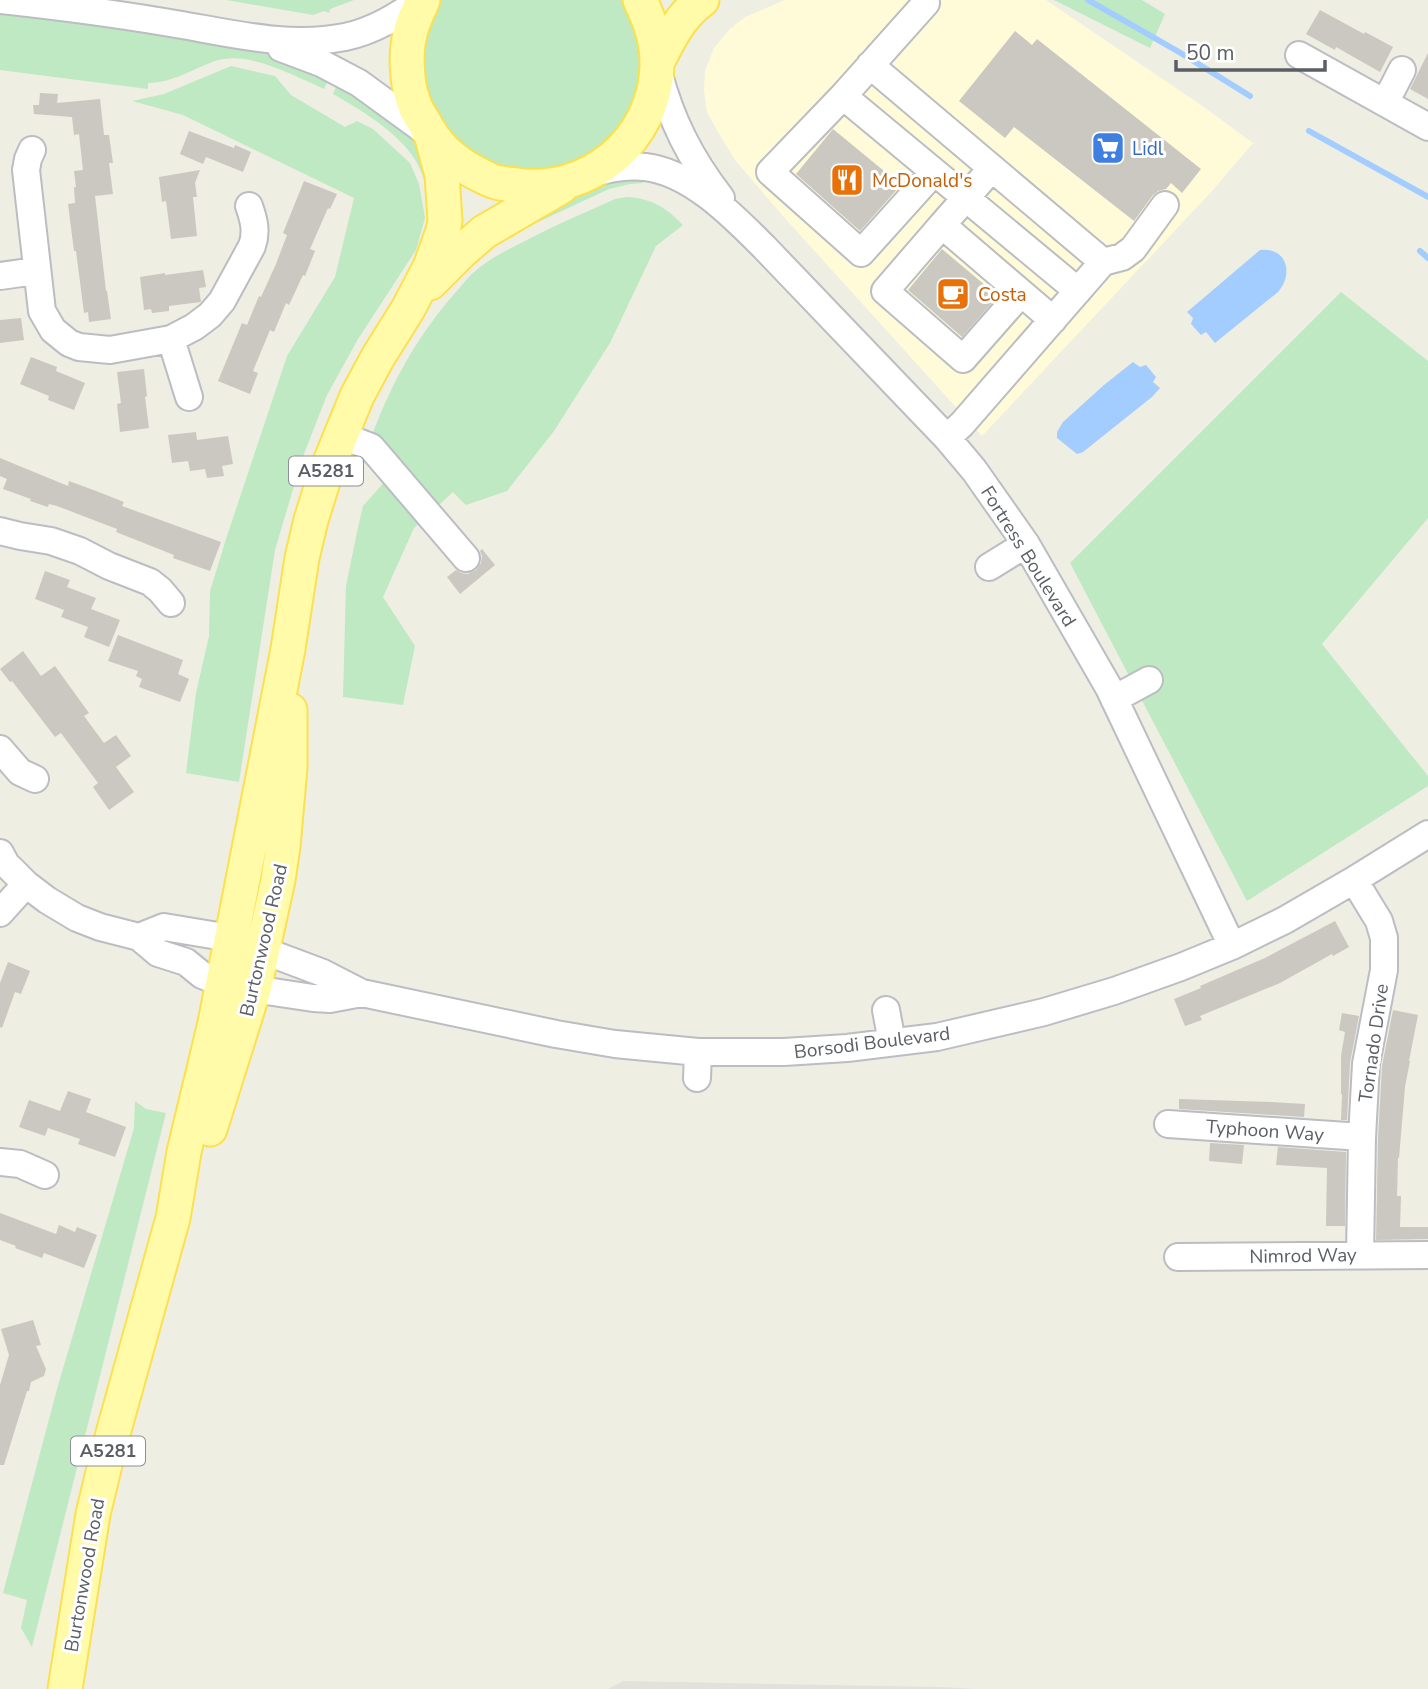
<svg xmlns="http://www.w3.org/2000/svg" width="1428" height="1689" font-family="'Nunito Sans',sans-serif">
  <rect width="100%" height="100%" fill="#efeee3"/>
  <!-- commercial -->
  <path fill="#fffbd8" d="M785 0H1046L1201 105 1253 143 1212 191 982 436 783 216 735 160 719 134 707 112 704 91 705 71 714 48 730 29 745 17Z"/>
  <!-- industrial -->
  <path fill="#e3e1db" d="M623 1681 939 1687 978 1689H608Z"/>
  <!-- green -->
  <path fill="#bee9c3" d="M226 0H354L330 9 329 13 324 11 313 15Z
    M440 0H625C631 13 641 31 644 44 647 60 643 82 638 97 621 148 570 177 517 171 510 171 503 167 497 165 481 160 463 151 452 138 438 122 431 106 425 86 417 59 423 23 440 0Z
    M1054 0H1142L1165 14 1150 48Z
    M0 12 82 20 270 52 331 75 324 89C294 76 248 50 215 61 193 69 172 83 148 83V89L0 70Z
    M231 66 275 76 291 95 345 127 357 121 373 129 410 163 419 184 425 218 416 250 358 339 327 395 302 459 275 550 239 782 186 773 196 693 209 636 210 591 227 536 287 356 335 277 354 198 183 115 132 101 164 94Z
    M339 79 406 129 421 153 430 199C426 185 422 170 414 158 395 130 361 110 333 94Z
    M643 179V183L630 184 609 189 497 241 547 207 589 192 611 182 619 180Z
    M627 197C651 198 667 208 683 225L656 246 610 343 554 431 507 491 466 505 453 492 414 528 383 597 415 646 403 705 343 697 346 586 357 532 363 506 397 468 370 441C389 387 417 336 455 293 461 287 466 279 473 273 487 260 505 251 523 242 553 226 584 213 615 199Z
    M1341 292 1428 361V518L1322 644 1428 776V786L1247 901 1070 563Z
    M135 1101 146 1109 166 1113 32 1647 21 1628 27 1600 3 1593 57 1389 134 1128Z"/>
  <!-- water -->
  <path fill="#a3ccff" d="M1260 250C1287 247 1294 274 1278 292L1215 343 1206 332 1201 335 1191 324 1193 318 1187 312Z
    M1133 362 1140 367 1146 365 1156 377 1153 382 1160 388 1152 397 1083 452 1077 454 1057 438V432L1063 422 1104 385Z"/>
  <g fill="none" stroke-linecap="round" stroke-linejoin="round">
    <!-- stream -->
    <path stroke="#a3ccff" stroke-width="6" d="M1088 0 1179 52 1250 96
      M1309 131 1428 197
      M1420 251 1428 258"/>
  </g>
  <!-- building -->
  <path fill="#cac8c0" d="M1320 10 1364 34 1365 32 1393 47 1380 72 1336 47 1335 50 1306 34Z
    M1015 31 1032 45 1037 39 1201 169 1182 193 1171 183 1166 189 1158 191 1153 195 1134 221 1014 127 1005 138 959 101Z
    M1428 53V99L1410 89Z
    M40 93 58 94 57 103 100 99 104 135H109L113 163H109L113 194 95 196 106 291H107L111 319 89 322 88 312 84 313 76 251H74L68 204 75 203 74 187H76L74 171 83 170 79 134 74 135 72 117 34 114 33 105H39Z
    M833 129 901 185 860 231 796 174Z
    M189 131 234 148 235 145 251 152 243 172 206 157 203 164 180 154Z
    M200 170 195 183 197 197H193L197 236 171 239 166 201 162 202 159 177Z
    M304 181 337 194 330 209 328 208 310 249 315 251 305 276 303 275 289 305 286 303 274 332 270 330 253 371 258 373 250 394 218 381 242 323 247 325 259 296 261 297 276 264 287 235 283 233Z
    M942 249 998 296 962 337 908 290Z
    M203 270 206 287 199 288 201 302 169 306V311L152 313 151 309 144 310 140 277 165 273V275Z
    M21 318 24 340 0 343V320Z
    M31 357 57 367 56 371 85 383 74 410 48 400 49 396 20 384Z
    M144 369 147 396 145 397 149 428 120 432 117 404 121 403 117 372Z
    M196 432 197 440 228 436 233 464 222 466 224 476 207 478 205 469 190 471 188 461 172 463 168 435Z
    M0 458 68 486 69 481 96 491 124 502 122 506 221 542 210 571 173 558 174 555 116 532 117 529 57 506 49 504 48 507 30 501 31 499 3 489 7 479 0 476Z
    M482 549 495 565 460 594 447 577 456 570 461 573 468 574 476 570 481 563 482 556 480 551Z
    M45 571 70 580 67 587 96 598 91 609 120 620 109 647 84 637 88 627 61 617 64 610 35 599Z
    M118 635 183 660 178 674 189 679 180 702 139 687 142 679 136 676 138 671 108 661Z
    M23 651 41 676 55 666 89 713 84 716 104 743 116 735 131 756 116 767 134 792 109 810 93 787 98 783 61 733 55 737 12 681 10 682 0 669Z
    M1335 921 1349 947 1333 956 1332 954 1280 983 1200 1016 1202 1020 1185 1026 1174 999 1201 988 1200 986 1265 958Z
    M8 962 30 971 21 994 15 992 2 1028 0 1027V983Z
    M1393 1010 1418 1015 1409 1061H1410L1405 1087 1399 1158H1398L1397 1196H1401L1400 1227H1428V1239L1376 1240 1378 1138 1382 1066Z
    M1342 1013 1359 1016 1350 1063 1347 1120H1341L1342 1094H1341V1056L1345 1032 1339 1030Z
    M68 1091 91 1099 86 1112 126 1127 115 1157 78 1144 80 1139 48 1128 45 1136 19 1127 29 1100 60 1111Z
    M1179 1099 1271 1102 1305 1104 1304 1117 1179 1109Z
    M1210 1143 1244 1145 1242 1164 1209 1161Z
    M1278 1147 1346 1152 1345 1226H1326L1327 1168 1276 1165Z
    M0 1213 56 1234 59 1225 75 1232 77 1227 97 1235 84 1268 44 1253 42 1258 15 1248 16 1246 0 1240Z
    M33 1320 41 1345 36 1346 46 1369 44 1376 31 1382 29 1391H27L4 1465H0V1385L9 1355 1 1329Z"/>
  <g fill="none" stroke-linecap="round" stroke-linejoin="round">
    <defs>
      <path id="minor" d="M0 0C55 6 110 13 164 22 223 31 285 49 345 37 374 31 397 16 421 0
        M926 3 843 96 770 172 861 253 934 172
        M281 48 321 63 359 83 429 134
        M1299 55 1428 127
        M870 65 1103 262
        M658 71C671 120 690 158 721 198
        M843 96 1078 291
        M1385 103 1402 70
        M32 150 28 159 26 170 42 311 53 330 69 343 79 347 110 350 171 339 194 327 210 315 222 301 252 246C257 232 254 220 249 206
        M992 168 942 225 1053 320
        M592 173C609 169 627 165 645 167 691 172 734 217 765 248L947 438 974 470 1026 544 1109 688 1232 946
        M942 225 885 291 963 359 1021 293
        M0 276 36 271
        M171 339 189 397
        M340 435 371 447 466 558
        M947 438 962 424 1103 262 1122 257 1133 249 1165 205
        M0 531 20 536 51 541 80 551 109 566 150 582 160 590 171 603
        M989 567 1026 544
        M1114 699 1149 680
        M0 749 20 772 35 779
        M0 853 6 864 26 884 47 900 77 918 100 927 139 937 158 953 186 962 202 975 223 983 254 989 313 998 330 999 362 993
        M1354 880 1379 921 1384 938V970L1366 1064 1362 1137 1360 1255
        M0 913 26 884
        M139 937 164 927 230 938 323 973 362 993 556 1034 615 1044 698 1052H784L847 1048 937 1037 1044 1012 1114 991 1181 967 1232 946 1285 920 1354 880 1428 834
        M886 1010 892 1042
        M697 1078 698 1052
        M1168 1124 1362 1137
        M0 1162 20 1164 45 1175
        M1178 1257 1428 1255"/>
      <path id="major" d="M423 0C419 10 414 19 411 30 405 50 406 83 414 103 416 110 420 116 424 122 435 144 454 162 476 173 482 176 489 180 496 182 502 184 510 184 517 185 589 195 655 140 657 66 658 42 650 21 640 0
        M657 63C669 39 680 16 702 0
        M430 283 461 252 484 232 561 187
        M210 1129 254 989 278 880 283 846 290 768V710
        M65 1689 93 1514 109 1448 173 1218 184 1152 215 1023 288 649 302 558 311 520 326 472 357 396 378 357 408 309 430 267 443 231 445 221 442 175 432 138"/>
    </defs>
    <!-- minor casing -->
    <use href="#minor" stroke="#bbbdc3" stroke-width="30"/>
    <!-- major casing -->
    <use href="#major" stroke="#fce050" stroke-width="37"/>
    <!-- minor -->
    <use href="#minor" stroke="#fff" stroke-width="26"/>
    <!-- major -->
    <use href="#major" stroke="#fffba8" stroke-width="33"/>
  </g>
  <!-- icons -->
  <defs>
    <symbol id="supermarket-square" viewBox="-11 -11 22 22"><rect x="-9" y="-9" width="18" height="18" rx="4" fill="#3f7fe0" stroke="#fff"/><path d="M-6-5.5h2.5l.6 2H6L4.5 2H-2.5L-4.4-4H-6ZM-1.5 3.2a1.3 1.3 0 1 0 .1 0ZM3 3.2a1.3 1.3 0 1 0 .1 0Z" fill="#fff"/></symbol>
    <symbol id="restaurant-square" viewBox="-11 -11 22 22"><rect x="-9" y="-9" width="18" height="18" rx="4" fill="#e8710a" stroke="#fff"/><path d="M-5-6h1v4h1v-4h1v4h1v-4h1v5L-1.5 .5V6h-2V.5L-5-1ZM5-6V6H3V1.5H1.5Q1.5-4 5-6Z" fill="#fff"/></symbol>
    <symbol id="cafe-square" viewBox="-11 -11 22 22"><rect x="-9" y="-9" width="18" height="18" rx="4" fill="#e8710a" stroke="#fff"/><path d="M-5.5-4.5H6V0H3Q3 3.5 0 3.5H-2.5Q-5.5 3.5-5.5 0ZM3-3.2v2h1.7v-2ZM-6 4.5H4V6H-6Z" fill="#fff"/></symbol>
  </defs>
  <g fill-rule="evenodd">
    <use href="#supermarket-square" x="1089" y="129" width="38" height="38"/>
    <use href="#restaurant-square" x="828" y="161" width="38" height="38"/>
    <use href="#cafe-square" x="934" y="275" width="38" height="38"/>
  </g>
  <g text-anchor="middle" stroke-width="6" stroke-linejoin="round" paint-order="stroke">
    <!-- shield labels -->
    <g fill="#fff" stroke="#8c8f93" stroke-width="2">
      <rect x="289" y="456.5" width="74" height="29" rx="5"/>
      <rect x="71" y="1436.5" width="74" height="29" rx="5"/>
    </g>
    <g font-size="18" font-weight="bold" fill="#5b5f65">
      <text x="326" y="477">A5281</text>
      <text x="108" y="1457">A5281</text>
    </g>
    <!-- shop labels -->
    <g font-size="19" fill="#366cbe" stroke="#fff" text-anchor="start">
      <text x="1132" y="155">Lidl</text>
    </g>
    <!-- food labels -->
    <g font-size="19" fill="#c56008" stroke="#fff" text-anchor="start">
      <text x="872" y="187">McDonald's</text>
      <text x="978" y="301">Costa</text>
    </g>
    <!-- street labels -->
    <g font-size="19" fill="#5b5f65" stroke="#fff">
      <text transform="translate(1029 556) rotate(58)" y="7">Fortress Boulevard</text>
      <text transform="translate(263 940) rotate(-77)" y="7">Burtonwood Road</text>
      <text transform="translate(872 1042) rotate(-7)" y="7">Borsodi Boulevard</text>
      <text transform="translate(1373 1043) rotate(-82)" y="7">Tornado Drive</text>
      <text transform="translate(1265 1130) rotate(4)" y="7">Typhoon Way</text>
      <text transform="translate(1303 1255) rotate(-1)" y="7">Nimrod Way</text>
      <text transform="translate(84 1575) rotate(-80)" y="7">Burtonwood Road</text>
    </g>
  </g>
  <!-- scale -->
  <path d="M1176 60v10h149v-10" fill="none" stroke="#5b5f65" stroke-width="3.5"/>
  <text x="1186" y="60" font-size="21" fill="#5b5f65" stroke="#ffffff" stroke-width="5" paint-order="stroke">50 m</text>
</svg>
